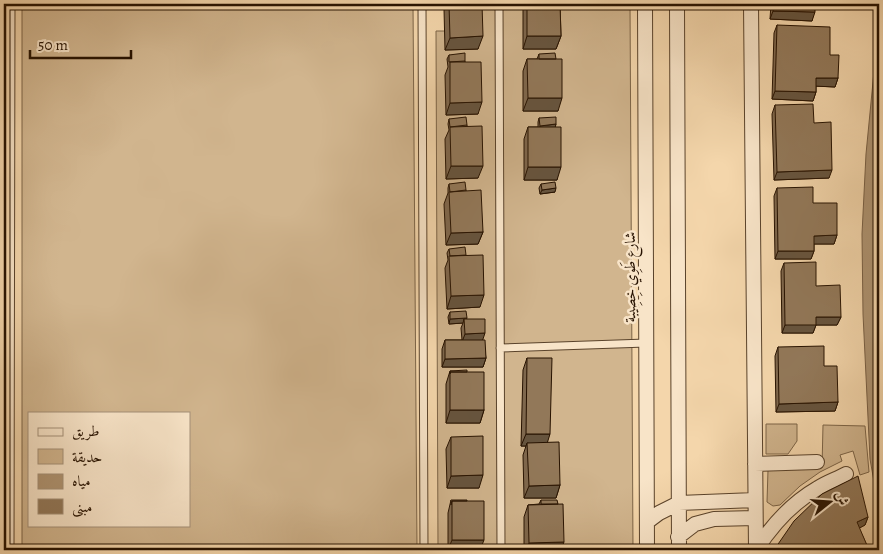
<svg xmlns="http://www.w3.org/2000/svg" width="883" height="554" font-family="Alegreya,Amiri,serif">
  <rect width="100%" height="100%" fill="#f4d6ab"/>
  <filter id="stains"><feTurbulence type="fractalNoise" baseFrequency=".004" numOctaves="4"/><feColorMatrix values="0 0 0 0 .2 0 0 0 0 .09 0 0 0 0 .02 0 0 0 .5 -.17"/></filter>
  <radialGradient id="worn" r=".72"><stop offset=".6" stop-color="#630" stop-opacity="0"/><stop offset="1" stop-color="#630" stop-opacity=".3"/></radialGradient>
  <!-- green -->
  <path fill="#d1b58e" stroke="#7c6447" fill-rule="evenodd" d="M22 4H413L417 550H22ZM29 413H189V525H29Z
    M474 4H630L633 550H438L436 31H473Z
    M766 424H797V441L788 454H766Z
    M823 425 865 426 869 472 860 475 853 451 840 455 842 461 820 472 800 486 780 505 773 506 767 502 768 470 822 468Z"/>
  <!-- water -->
  <path fill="#ae9371" stroke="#785f44" d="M879 20V510L870 459 863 314 862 234 866 154Z"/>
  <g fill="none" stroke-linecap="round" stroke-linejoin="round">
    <defs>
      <path id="service" d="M422 4 424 550
        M499 4 501 550
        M500 348 646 343
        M10 550 11 4"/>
      <path id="minor" d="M645 4 647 550
        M677 4 679 550
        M751 4 756 550
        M755 464 817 462
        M647 522 659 513 679 503 755 500
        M678 537 695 524 714 519 755 518
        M756 550C772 525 792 503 818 488 827 482 837 479 846 474"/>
    </defs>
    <!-- service casing -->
    <use href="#service" stroke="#5a432b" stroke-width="9"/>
    <!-- minor casing -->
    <use href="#minor" stroke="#5a432b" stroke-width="16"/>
    <!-- service -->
    <use href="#service" stroke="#f8e4c8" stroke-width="7"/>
    <!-- minor -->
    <use href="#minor" stroke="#f8e4c8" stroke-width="14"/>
  </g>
  <!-- wall -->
  <path fill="#7e674d" stroke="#271200" d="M446 4H482L478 49 445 50 444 9Z
    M524 4H560L561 36 556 49H523V9Z
    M771 4H832L831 6 815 5 812 21 770 19Z
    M777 25 830 55 838 78 835 87 816 86V92L813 101 772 99 774 33Z
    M539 54 558 111H523V71L527 59H537Z
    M449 55 465 61 478 114 446 115 445 75 448 67 447 59Z
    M775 105 814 123 829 178 774 180 772 114Z
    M539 118 556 124 555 127 557 180H524V139L528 127H538V122Z
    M449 119 467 125 478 178 446 179 445 139 449 130 448 124Z
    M449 184 466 190 483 232 478 244 446 245 444 204 448 193V188Z
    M541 184 555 192 540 194 539 188Z
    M777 188 813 203 837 235 834 244H814V251L811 259H775L774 196Z
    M449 249 480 307 447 309 445 268 448 260 447 253Z
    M784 263 816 286 841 317 837 325H816L813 333H782L781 271Z
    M450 312 466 319 483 340 486 358 483 367H442V349L445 340H462L461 328 463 323 449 324 448 317Z
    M778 347 824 366 838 402 835 411 776 412 775 356Z
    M527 358 547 442 560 485 556 498H524L523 455 526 446H521L523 370Z
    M450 371 467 372 484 410 480 423H446V384Z
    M451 437 479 488H447L446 449Z
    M451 500 480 550H448V513Z
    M541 500 561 550H524V517L528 505 539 504Z
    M868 517 865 525 859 528 869 550H774Z"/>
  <!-- shaded-wall -->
  <path fill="#66543e" stroke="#271200" d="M813 4H832L831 6 812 5Z
    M773 11 815 12 812 21 770 19Z
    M483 36 478 49 445 50 450 38Z
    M527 36H561L556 49H523Z
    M816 78H838L835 87 813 86Z
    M775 91 816 92 813 101 772 99Z
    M528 98H562L558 111H523Z
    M482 102 478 114 446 115 450 103Z
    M556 124 555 128 539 130 540 126Z
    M451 166H483L478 178 446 179Z
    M528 167H561L557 180H524Z
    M832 170 829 178 774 180 777 172Z
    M556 188 555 192 540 194 542 190Z
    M483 232 478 244 446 245 451 233Z
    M837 235 834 244H811L814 236Z
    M778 251H814L811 259H775Z
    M484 295 480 307 447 309 451 296Z
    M816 317H841L837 325H816L813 333H782L785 325Z
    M467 318 465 323 464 319 463 323 449 324 450 319Z
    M485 333 482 342H462L465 334Z
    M486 358 483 367H442L445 359Z
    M838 402 835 411 776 412 779 404Z
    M450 410H484L480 423H446Z
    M526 434H550L546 447 527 443 526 446H521Z
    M483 475 479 488H447L451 476Z
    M560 485 556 498H524L529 486Z
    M868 517 865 525 854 531 857 522Z
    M452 540H484L480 550H448Z
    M564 542 561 550H526L529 543Z
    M834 544 832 550H826Z"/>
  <!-- building -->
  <path fill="#927859" stroke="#271200" d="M449 4H482L483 36 450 38Z
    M527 4H560L561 36H527Z
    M774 4H815V12L773 11Z
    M777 25 830 27V55H839L838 78H816V92L775 91Z
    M465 53V61L449 62V55Z
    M555 53 556 59H539V54Z
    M527 59H562V98H528Z
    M450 62H481L482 102 450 103Z
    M813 104 814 123 831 122 832 170 777 172 775 105Z
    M466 117 467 125 450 127 449 119Z
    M556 117V124L540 126 539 118Z
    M482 126 483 166H451L450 127Z
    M528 127H561V167H528Z
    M465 182 466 190 450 192 449 184Z
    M555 182 556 188 542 190 541 184Z
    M813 187V203H837V235L814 236V251H778L777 188Z
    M481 190 483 232 451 233 449 192Z
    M465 247 466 255 450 256 449 249Z
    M483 255 484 295 451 296 449 256Z
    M816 262V286L840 285 841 317H816V325H785L784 263Z
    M466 311 467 318 450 319V312Z
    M464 319H485V333L465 334Z
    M445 340H485L486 358 445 359Z
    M824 346V366H837L838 402 779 404 778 347Z
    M527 358H552L550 434H526Z
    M467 370V372H450V374V371Z
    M450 372H484V410H450Z
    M483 436V475L451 476V437Z
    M559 442 560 485 529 486 527 443Z
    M858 476 868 517 857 522 869 550H839L834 544 826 550H774L794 521 822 494Z
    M451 500H467V501H452L451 505Z
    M541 500H557L558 504H541Z
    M452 501H484V540H452Z
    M563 504 564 542 529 543 528 505Z"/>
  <g text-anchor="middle" stroke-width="5" stroke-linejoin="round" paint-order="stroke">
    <!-- street labels -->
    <g font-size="15" fill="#271200" stroke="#f8e4c8">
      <text transform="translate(630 277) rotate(-90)" y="5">شارع طَوِي خِصِيبة</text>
    </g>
  </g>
  <!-- margin -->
  <rect width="883" height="554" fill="none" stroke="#f4d6ab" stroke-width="20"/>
  <rect x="5" y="5" width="873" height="544" fill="none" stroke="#271200" stroke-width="2.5"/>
  <rect x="10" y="10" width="863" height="534" fill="none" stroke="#271200"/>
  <!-- legend -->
  <rect x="28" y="412" width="162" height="115" fill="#f8e4c8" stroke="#a49078"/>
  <rect x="38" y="428" width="25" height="8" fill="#f8e4c8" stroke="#a49078"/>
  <text x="72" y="436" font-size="15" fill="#271200">طريق</text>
  <rect x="38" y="449" width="25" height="15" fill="#d1b58e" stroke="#a49078"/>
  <text x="72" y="462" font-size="15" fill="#271200">حديقة</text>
  <rect x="38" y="474" width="25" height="15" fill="#ae9371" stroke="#a49078"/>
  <text x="72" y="486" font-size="15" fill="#271200">مياه</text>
  <rect x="38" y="499" width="25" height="15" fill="#927859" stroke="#a49078"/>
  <text x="72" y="512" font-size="15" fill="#271200">مبنى</text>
  <!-- north arrow -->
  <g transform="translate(830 502) rotate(73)" stroke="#f8e4c8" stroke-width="4" paint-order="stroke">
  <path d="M0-4L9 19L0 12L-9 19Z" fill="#271200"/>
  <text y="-8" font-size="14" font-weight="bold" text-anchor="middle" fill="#271200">ش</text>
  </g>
  <!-- scale -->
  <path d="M30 50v8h101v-8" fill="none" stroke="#271200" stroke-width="2.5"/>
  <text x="38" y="50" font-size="15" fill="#271200" stroke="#f8e4c8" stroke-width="4" paint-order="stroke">50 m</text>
  <rect width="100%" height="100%" filter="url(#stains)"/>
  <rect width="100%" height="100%" fill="url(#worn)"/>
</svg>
